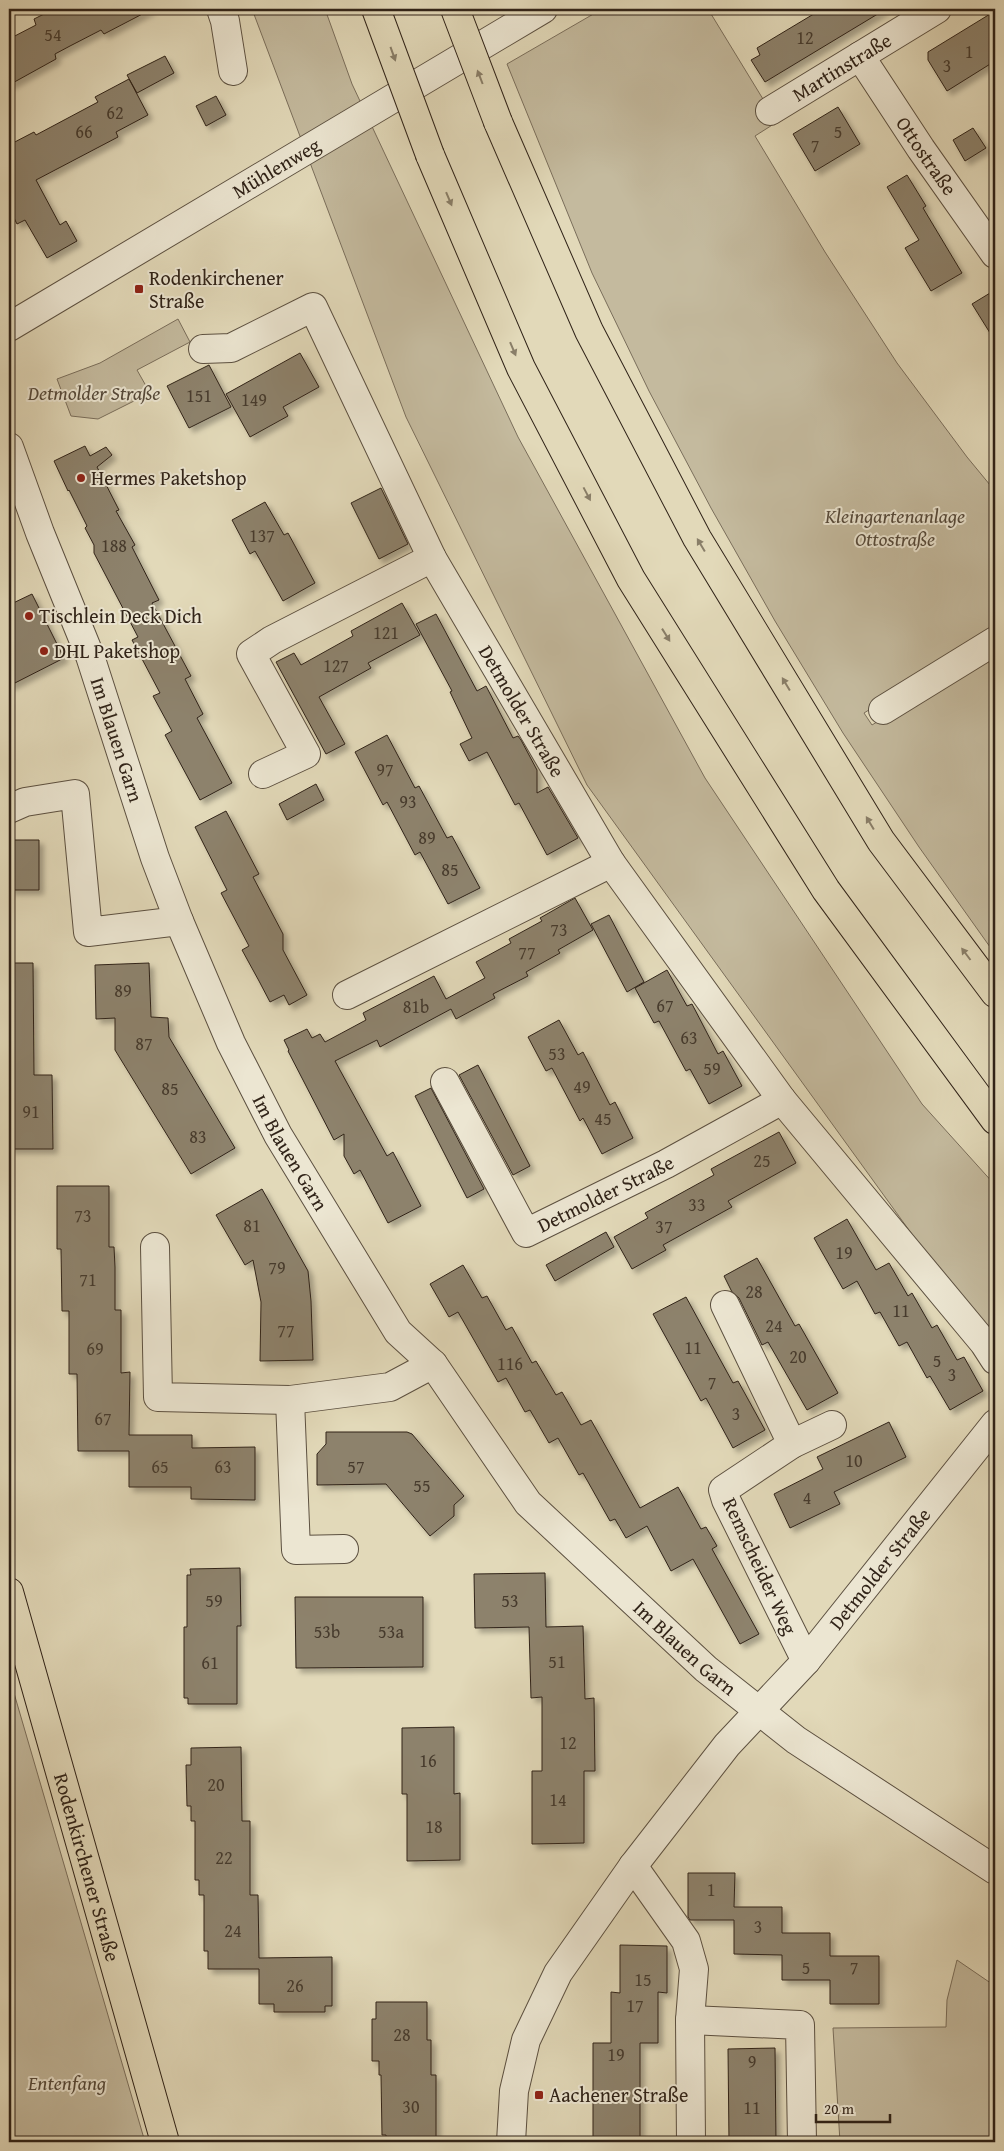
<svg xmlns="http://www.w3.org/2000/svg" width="1004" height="2151" font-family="'Gentium Book Plus',serif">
  <defs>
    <filter id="shadow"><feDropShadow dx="4.5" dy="4.5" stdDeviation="2.5" flood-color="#0004"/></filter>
  </defs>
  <rect width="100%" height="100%" fill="#e2d9b9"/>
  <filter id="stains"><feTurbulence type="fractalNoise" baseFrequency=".004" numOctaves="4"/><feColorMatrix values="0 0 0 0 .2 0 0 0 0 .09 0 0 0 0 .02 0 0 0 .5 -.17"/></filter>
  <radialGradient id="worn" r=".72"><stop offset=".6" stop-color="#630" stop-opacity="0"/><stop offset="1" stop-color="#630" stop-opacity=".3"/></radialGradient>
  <!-- green -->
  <path fill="#c4ba9e" stroke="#7a6e5b" d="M252 9H325L352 84 518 437 705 778 922 1104 995 1185V1349L587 785 406 417Z
    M602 9H708L777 122 755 136 825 252 897 363 967 457 995 491V632L864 713 872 725 995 650V954L919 847 843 733 775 621 711 508 649 391 592 273 507 64Z
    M178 319 190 342 137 370 150 393 98 419 71 416 57 379 100 363Z
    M9 1676 145 2142H9Z
    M957 1960 995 1986V2142H840L833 2028 946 2027 947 2000Z"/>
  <!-- building -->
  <path fill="#8d826c" stroke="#302318" filter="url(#shadow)" d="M54 9H152L104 34 101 30 70 46 55 54 56 59 9 85V39L36 25 34 19Z
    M822 9H886L765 82 751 60 760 55 757 48Z
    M995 11V61L947 91 928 60V52Z
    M165 56 174 73 137 93 127 75Z
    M129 79 148 115 116 132 118 137 36 180 60 225 66 221 77 241 47 258 25 220 17 224 9 208V145L34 132 36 135 98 102 95 97Z
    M216 96 226 115 206 126 196 106Z
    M838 107 860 144 815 171 793 134Z
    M973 128 986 148 965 161 953 140Z
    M907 175 926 206 923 208 962 273 931 291 905 248 919 240 887 187Z
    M995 290V341L972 304Z
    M300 353 319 387 283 407 288 416 250 437 226 394Z
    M209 365 231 407 189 428 167 386Z
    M85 446 90 456 106 447 112 455 97 467 119 510 116 511 135 545 132 547 159 600 152 603 191 676 185 679 203 714 197 718 232 783 200 800 165 735 172 731 153 696 160 693 132 640 138 637 94 553V545L85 528 87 526 69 490 68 491 54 461Z
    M381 488 408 544 379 559 351 503Z
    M265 502 284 535 288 533 315 583 283 601 255 551 250 554 232 520Z
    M32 594 64 658 9 686V605Z
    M402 603 420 635 368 663 371 668 319 697 345 744 326 754 276 662 294 653 301 665 353 636 351 631Z
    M436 614 477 691 486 686 513 738 518 736 521 740 537 770V793L548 787 578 838 547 855 519 803 515 805 487 752 469 761 460 744 472 738 450 692 452 691 416 624Z
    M387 735 415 788 419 786 447 838 452 836 480 888 448 904 420 852 415 855 387 802 383 805 355 752Z
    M316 784 324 800 287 820 279 804Z
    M226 811 259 874 253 877 283 934V950L307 995 289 1005 284 995 270 1002 259 981 242 950 249 946 221 893 227 890 195 827Z
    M9 840H39V890H9Z
    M575 898 593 930 558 950 560 953 526 972 528 976 493 994 495 998 456 1019 451 1009 380 1047 377 1040 335 1061 387 1156 393 1152 421 1206 388 1223 360 1170 354 1174 344 1156V1134L334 1140 288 1051 289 1050 284 1040 307 1029 312 1038 320 1034 325 1042 366 1020 363 1013 434 976 446 999 485 978 476 962 511 943 509 939 542 921 540 918Z
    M609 915 644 982 627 992 591 924Z
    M9 963H33L34 1075H52L53 1149H9Z
    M149 963 151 1017 168 1018 169 1037 235 1148 191 1174 115 1050V1018L96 1019 95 965Z
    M667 970 687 1006 692 1004 718 1054 723 1051 742 1086 709 1104 690 1069 686 1071 659 1021 654 1023 635 988Z
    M559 1020 578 1055 583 1052 610 1105 615 1102 633 1138 602 1154 583 1118 580 1121 552 1068 546 1071 528 1037Z
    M478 1065 530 1166 513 1175 459 1075Z
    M431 1088 484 1189 467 1198 415 1096Z
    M779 1132 796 1163 728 1201 732 1207 663 1245 666 1250 632 1269 614 1237 648 1218 645 1213 714 1175 711 1169Z
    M57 1186H109V1247H114L115 1267V1310H121V1373L130 1372 129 1435H192V1448L255 1447V1500L191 1499V1487H129V1451H78L77 1374H69V1311H62L61 1249H57Z
    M262 1189 308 1271 311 1301 313 1360 260 1361 261 1302 253 1260 245 1265 216 1215Z
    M847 1219 876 1270 889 1263 908 1296 912 1293 932 1328 937 1325 957 1360 964 1357 983 1391 950 1410 930 1376 927 1378 907 1342 899 1346 880 1312 875 1314 857 1281 843 1289 814 1238Z
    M606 1232 614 1247 555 1281 546 1265Z
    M757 1258 795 1326 799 1324 838 1393 807 1410 768 1342 762 1345 739 1298 732 1292 724 1276Z
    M463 1265 482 1298 487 1296 506 1330 512 1327 532 1363 536 1361 556 1395 562 1392 581 1425 591 1420 640 1508 678 1487 701 1529 706 1527 717 1546 712 1549 759 1634 740 1644 693 1559 671 1571 647 1526 626 1538 615 1519 610 1521 583 1473 579 1475 558 1438 549 1443 530 1410 525 1412 506 1378 498 1382 458 1312 449 1317 430 1284Z
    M686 1297 733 1383 738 1381 765 1430 733 1448 706 1398 701 1401 653 1314Z
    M889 1422 906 1457 834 1492 840 1504 790 1528 774 1494 823 1469 817 1457Z
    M326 1432H407L412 1434 464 1496 454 1505V1516L430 1536 386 1484 317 1485V1454L326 1444Z
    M240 1568 241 1626H237V1704H188V1698H184V1627H187V1575H191L190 1569Z
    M545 1573 546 1627 583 1626 585 1699 594 1698 595 1771H584V1843L532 1844V1771H542V1697L531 1698 529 1627 475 1628 474 1574Z
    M295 1597H423V1667L296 1668Z
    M454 1727V1794L460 1793V1860L407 1861V1794H402V1728Z
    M241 1747 242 1821H250V1895H258L259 1958 332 1957V2006H325V2012H274V2004H259V1969H208V1951H204V1895H199V1880H195V1821H191V1806H187L186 1765H191V1748Z
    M688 1873H735L734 1907H782V1933H830V1956H879V2004H830V1980H782V1955L734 1954V1920H690L688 1917Z
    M620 1945 667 1946V1993L658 1992V2043H640V2140L593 2142V2043H611V1992L620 1993Z
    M376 2002H427V2040H431V2075H436V2142H386V2135H382L381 2075H379V2061H372V2019H376Z
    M775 2048 776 2142H729L728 2049Z"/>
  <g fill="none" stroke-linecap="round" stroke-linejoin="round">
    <defs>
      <g id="minor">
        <path d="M221 9 225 21 233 71"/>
        <path id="s1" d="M860 56 921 149 995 254"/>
        <path id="s2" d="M770 111 937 9"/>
        <path id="s3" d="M9 327 543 9"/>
        <path id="s4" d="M203 349 231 348 313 307 432 558 611 863 782 1100 984 1343 995 1360"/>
        <path id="s5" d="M9 447 40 533 90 656 155 858 179 921 231 1043 278 1135 398 1332 433 1364 528 1503 706 1669 796 1740 995 1870"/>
        <path d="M883 710 995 641"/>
        <path d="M263 774 306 754 251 654 272 640 432 558"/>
        <path d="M9 809 25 802 75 794 88 932 179 921"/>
        <path d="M347 995 611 863"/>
        <path id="s6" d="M445 1082 526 1233 666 1164 782 1100"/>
        <path d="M155 1247 158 1397 290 1400 390 1387 433 1364"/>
        <path d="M725 1305 792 1444"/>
        <path d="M290 1400 296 1550 344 1549"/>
        <path d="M806 1661 726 1500 723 1490 792 1444 832 1425"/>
        <path d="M633 1866 686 1941 694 1969 690 2020 691 2142"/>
        <path d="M690 2020 800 2025 802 2142"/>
        <path id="s7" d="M511 2142 514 2091 526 2040 558 1973 633 1866 727 1745 806 1661 995 1424"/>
      </g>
      <g id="major">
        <path id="s8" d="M9 1592 165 2142"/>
      </g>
      <path id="highway" d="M498 122 589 331 697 538 881 841 995 993
        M430 155 521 368 631 579 826 890 995 1120"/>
    </defs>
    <!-- minor casing -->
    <use href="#minor" stroke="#5c5040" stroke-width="30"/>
    <!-- major casing -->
    <use href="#major" stroke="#302318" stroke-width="30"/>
    <!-- highway casing -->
    <use href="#highway" stroke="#302318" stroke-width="30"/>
    <!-- minor -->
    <use href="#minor" stroke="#ece6d2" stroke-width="28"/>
    <!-- major -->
    <use href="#major" stroke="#e2d9b9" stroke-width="28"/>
    <!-- highway -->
    <use href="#highway" stroke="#e2d9b9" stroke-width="28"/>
    <defs>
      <path id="highway-bridge" d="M376 9 430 155
        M455 9 498 122"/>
    </defs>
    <!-- highway-bridge casing -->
    <use href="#highway-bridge" stroke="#302318" stroke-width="30" stroke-linecap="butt"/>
    <!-- highway-bridge -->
    <use href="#highway-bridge" stroke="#e2d9b9" stroke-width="28"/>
  </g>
  <!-- one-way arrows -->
  <defs><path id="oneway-solid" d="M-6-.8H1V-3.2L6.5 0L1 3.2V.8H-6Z" transform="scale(1.25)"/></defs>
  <g fill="#897e68">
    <use href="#oneway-solid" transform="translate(393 54) rotate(70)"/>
    <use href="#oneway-solid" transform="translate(480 77) rotate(-111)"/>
    <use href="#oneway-solid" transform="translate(449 199) rotate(67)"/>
    <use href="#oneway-solid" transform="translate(513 349) rotate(67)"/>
    <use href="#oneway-solid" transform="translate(587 494) rotate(62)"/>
    <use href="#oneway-solid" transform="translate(701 545) rotate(-121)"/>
    <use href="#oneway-solid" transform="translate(666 635) rotate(58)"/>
    <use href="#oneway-solid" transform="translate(786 684) rotate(-121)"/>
    <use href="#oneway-solid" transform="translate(870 823) rotate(-121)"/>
    <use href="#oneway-solid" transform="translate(966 954) rotate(-127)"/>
  </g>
  <!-- markers -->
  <g fill="#8f2418" stroke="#ece6d2" stroke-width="2">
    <rect x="134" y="284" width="10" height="10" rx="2.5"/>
    <circle cx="81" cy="478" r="5"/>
    <circle cx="29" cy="616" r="5"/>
    <circle cx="44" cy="651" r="5"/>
    <rect x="534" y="2090" width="10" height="10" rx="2.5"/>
  </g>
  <g text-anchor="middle" stroke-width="4" stroke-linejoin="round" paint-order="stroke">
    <!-- number labels -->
    <g font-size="18" fill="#473b2d">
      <text x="53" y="41">54</text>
      <text x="805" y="44">12</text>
      <text x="969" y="58">1</text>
      <text x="947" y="72">3</text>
      <text x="115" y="119">62</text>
      <text x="84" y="138">66</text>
      <text x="838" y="138">5</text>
      <text x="815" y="152">7</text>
      <text x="199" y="402">151</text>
      <text x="254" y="406">149</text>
      <text x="262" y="542">137</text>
      <text x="114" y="552">188</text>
      <text x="386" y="639">121</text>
      <text x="336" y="672">127</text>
      <text x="385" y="776">97</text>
      <text x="408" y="808">93</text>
      <text x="427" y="844">89</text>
      <text x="450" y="876">85</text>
      <text x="559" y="936">73</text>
      <text x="527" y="959">77</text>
      <text x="123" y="997">89</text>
      <text x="665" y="1012">67</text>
      <text x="416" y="1013">81b</text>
      <text x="689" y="1044">63</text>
      <text x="144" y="1050">87</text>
      <text x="557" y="1060">53</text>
      <text x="712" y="1075">59</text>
      <text x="582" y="1093">49</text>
      <text x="170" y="1095">85</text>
      <text x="31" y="1118">91</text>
      <text x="603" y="1125">45</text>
      <text x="198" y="1143">83</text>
      <text x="762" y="1167">25</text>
      <text x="697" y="1211">33</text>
      <text x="83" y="1222">73</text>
      <text x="252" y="1232">81</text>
      <text x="664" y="1233">37</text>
      <text x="844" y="1259">19</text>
      <text x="277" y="1274">79</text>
      <text x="88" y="1286">71</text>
      <text x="754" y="1298">28</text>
      <text x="901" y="1317">11</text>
      <text x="774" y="1332">24</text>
      <text x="286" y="1337">77</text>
      <text x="693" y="1354">11</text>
      <text x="95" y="1355">69</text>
      <text x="798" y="1363">20</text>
      <text x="937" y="1367">5</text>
      <text x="510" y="1370">116</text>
      <text x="952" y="1381">3</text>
      <text x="712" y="1389">7</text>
      <text x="736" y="1420">3</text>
      <text x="103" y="1425">67</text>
      <text x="854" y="1467">10</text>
      <text x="160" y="1473">65</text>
      <text x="223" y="1473">63</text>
      <text x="356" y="1473">57</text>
      <text x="422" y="1492">55</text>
      <text x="807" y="1504">4</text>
      <text x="214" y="1607">59</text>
      <text x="510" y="1607">53</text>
      <text x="327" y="1638">53b</text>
      <text x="391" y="1638">53a</text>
      <text x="557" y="1668">51</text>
      <text x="210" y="1669">61</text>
      <text x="568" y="1749">12</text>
      <text x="428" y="1767">16</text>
      <text x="216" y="1791">20</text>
      <text x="558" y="1806">14</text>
      <text x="434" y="1833">18</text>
      <text x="224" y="1864">22</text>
      <text x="711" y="1896">1</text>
      <text x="758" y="1933">3</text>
      <text x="233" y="1937">24</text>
      <text x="806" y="1974">5</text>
      <text x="854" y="1974">7</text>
      <text x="643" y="1986">15</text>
      <text x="295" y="1992">26</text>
      <text x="635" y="2012">17</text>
      <text x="402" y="2041">28</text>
      <text x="616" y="2061">19</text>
      <text x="752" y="2068">9</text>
      <text x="411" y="2113">30</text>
      <text x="752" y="2114">11</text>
    </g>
    <!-- street labels -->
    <g font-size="20" fill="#302318" stroke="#ece6d2">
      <text dy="7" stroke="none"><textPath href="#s2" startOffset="84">Martinstraße</textPath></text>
      <text dy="7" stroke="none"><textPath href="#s1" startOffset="120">Ottostraße</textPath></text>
      <text dy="7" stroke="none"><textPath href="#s3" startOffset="311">Mühlenweg</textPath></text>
      <text dy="7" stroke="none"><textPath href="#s4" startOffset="575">Detmolder Straße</textPath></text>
      <text dy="7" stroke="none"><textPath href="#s5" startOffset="312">Im Blauen Garn</textPath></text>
      <text dy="7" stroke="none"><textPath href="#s5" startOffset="761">Im Blauen Garn</textPath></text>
      <text dy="7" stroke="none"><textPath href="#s6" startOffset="260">Detmolder Straße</textPath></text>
      <text transform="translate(760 1566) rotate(65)" y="7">Remscheider Weg</text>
      <text dy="7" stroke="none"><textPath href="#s7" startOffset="695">Detmolder Straße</textPath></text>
      <text dy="7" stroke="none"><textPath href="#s5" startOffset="1400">Im Blauen Garn</textPath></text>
      <text dy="7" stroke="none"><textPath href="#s8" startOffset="286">Rodenkirchener Straße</textPath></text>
    </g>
    <!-- poi labels -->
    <g font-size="20" fill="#302318" stroke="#ece6d2" text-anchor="start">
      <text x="149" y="285">Rodenkirchener<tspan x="149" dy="23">Straße</tspan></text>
      <text x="91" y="485">Hermes Paketshop</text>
      <text x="39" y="623">Tischlein Deck Dich</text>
      <text x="54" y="658">DHL Paketshop</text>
      <text x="549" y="2102">Aachener Straße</text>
    </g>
    <!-- park labels -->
    <g font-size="20" font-style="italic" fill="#55493a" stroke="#ece6d2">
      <text x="94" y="400">Detmolder Straße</text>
      <text x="895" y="523">Kleingartenanlage<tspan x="895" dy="23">Ottostraße</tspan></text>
      <text x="67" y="2090">Entenfang</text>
    </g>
  </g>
  <!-- margin -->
  <rect width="1004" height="2151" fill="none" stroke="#e2d9b9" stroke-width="30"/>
  <rect x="10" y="10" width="984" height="2131" fill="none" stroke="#302318" stroke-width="2.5"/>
  <rect x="15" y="15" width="974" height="2121" fill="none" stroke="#302318"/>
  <!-- scale -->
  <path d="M816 2114v8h74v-8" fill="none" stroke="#302318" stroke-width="2.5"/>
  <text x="824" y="2114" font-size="15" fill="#302318" stroke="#ece6d2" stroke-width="4" paint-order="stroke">20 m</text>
  <rect width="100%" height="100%" filter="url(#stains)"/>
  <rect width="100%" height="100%" fill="url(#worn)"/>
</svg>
